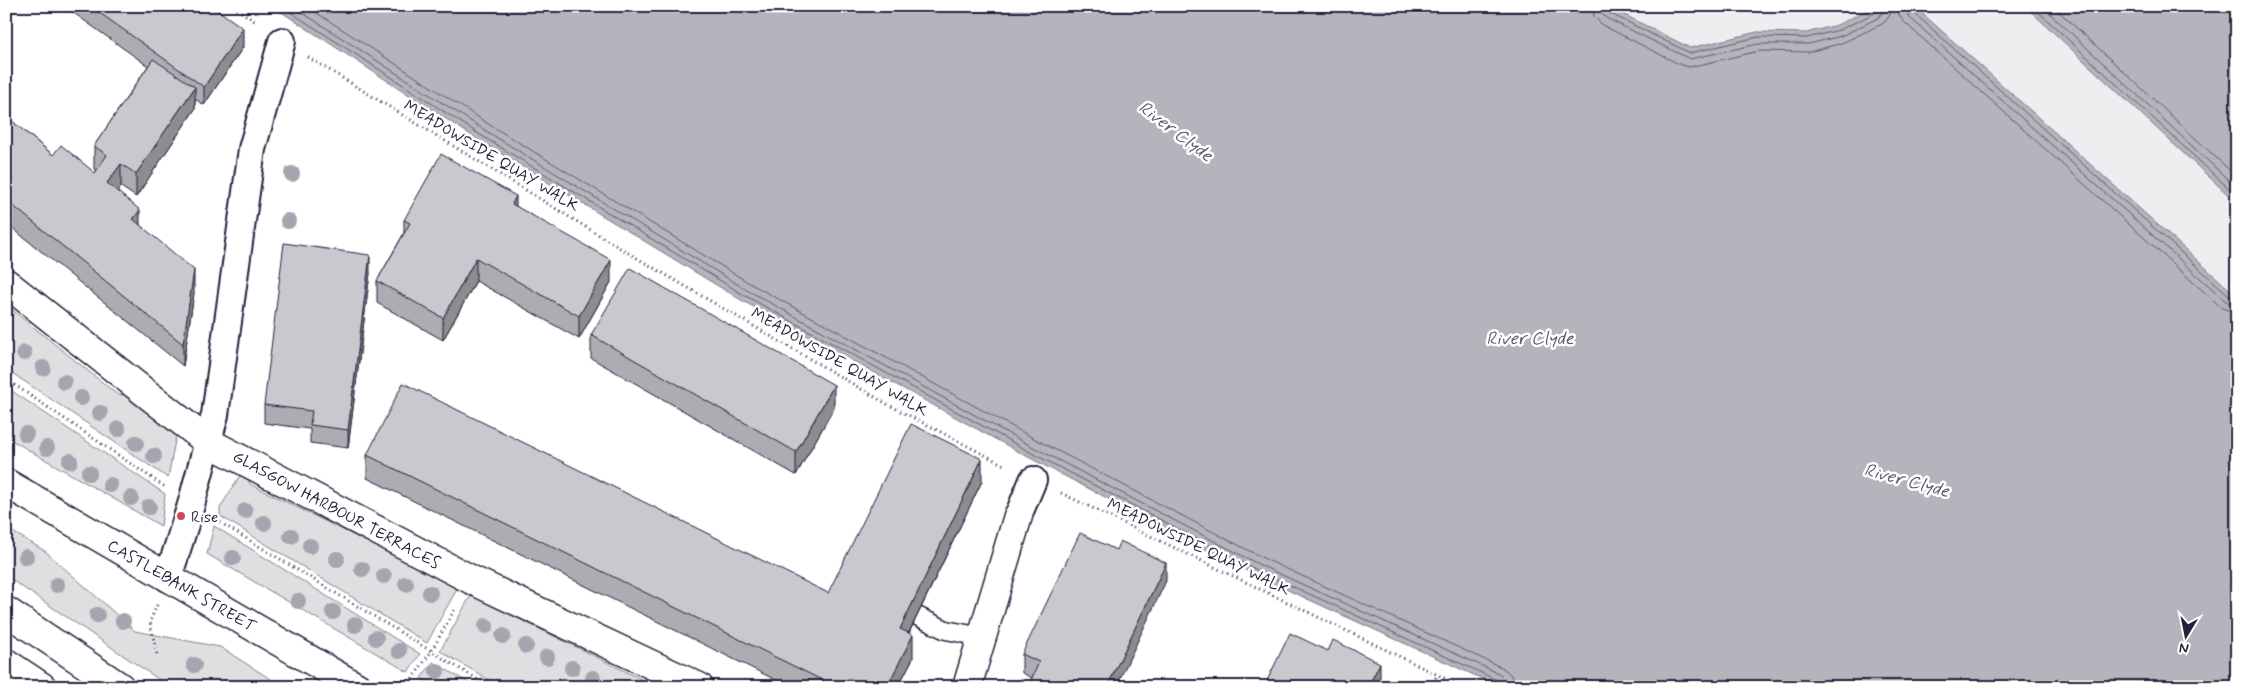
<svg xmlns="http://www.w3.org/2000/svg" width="2243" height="693" font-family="Mynerve,sans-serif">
  <rect width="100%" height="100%" fill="#fff"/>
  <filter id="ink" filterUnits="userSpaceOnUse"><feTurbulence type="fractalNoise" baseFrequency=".02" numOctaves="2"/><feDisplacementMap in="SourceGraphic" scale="10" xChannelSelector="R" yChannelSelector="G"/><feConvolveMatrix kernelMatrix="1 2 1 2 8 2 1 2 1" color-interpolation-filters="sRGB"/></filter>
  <g filter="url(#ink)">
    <!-- built -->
    <path fill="#eeeef1" d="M1607 6H1875L1837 25 1806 33 1757 32 1690 48Z
      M1914 6H2237V296Z"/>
    <!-- green -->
    <path fill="#dfdfe2" stroke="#80808e" d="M6 305 118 395 131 394 177 430 168 478 6 369Z
      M6 387 165 494 161 526 6 437Z
      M244 469 250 484 458 587 427 643 220 516V508Z
      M214 526 420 654 408 672 207 554Z
      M6 528 45 551 135 631 220 647 283 687H170L6 576Z
      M471 595 657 687H501L440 651Z
      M433 662 476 687H436L421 678Z"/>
    <!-- water -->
    <path fill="#b4b4bc" stroke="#7a7a88" d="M272 6H1607L1690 48 1757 32 1806 33 1837 25 1875 6H1914L2237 296V687H1500L1257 576 1028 457 741 300 480 141Z
      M2025 6H2237V203Z"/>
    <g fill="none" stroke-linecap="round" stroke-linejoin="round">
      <!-- shore -->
      <path stroke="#5c5c6f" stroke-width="1" d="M281 6 482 136 744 295 1030 452 1259 571 1497 680 1500 687
        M292 6 486 131 747 290 1033 447 1262 566 1500 674 1505 679 1507 687
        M306 6 490 125 751 284 1037 440 1265 559 1503 668 1511 675 1514 687
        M1592 6 1594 16 1602 25 1681 65 1690 67 1759 51 1809 52 1842 43 1884 23 1890 15 1891 6
        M1600 6 1601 13 1606 18 1690 59 1758 44H1809L1841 36 1878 18 1882 13 1883 6
        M1606 6 1609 13 1690 53 1758 37 1807 38 1839 30 1875 13 1877 6
        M1897 6 1899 15 1904 22 2222 308 2237 313
        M1905 6 1909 17 2227 302 2237 305
        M1911 6 1913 12 2231 297 2237 299
        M2032 6 2237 196
        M2042 6 2237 188
        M2053 6 2237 177"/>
      <defs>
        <path id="service" d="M917 616 946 630 982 637"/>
        <path id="pedestrian" d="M1018 516 1033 480
          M168 578 191 505 215 415 252 149 282 41"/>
        <path id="minor" d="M6 283 208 442 472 580 699 687
          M967 687 1018 516"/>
        <path id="tertiary" d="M6 483 357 687"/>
        <path id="primary" d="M6 611 120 687
          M6 663 42 687"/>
      </defs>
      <!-- service casing -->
      <use href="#service" stroke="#22223b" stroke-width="21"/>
      <!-- pedestrian casing -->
      <use href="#pedestrian" stroke="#22223b" stroke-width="30"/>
      <!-- minor casing -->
      <use href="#minor" stroke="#22223b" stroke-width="31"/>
      <!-- tertiary casing -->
      <use href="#tertiary" stroke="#22223b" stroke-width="31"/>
      <!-- primary casing -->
      <use href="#primary" stroke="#22223b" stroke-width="31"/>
      <!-- path -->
      <path stroke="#22223b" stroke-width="3" stroke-dasharray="1 4" stroke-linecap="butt" d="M233 6 257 23
        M308 57 630 254 887 404 1006 466
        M6 379 165 487
        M1061 493 1463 687
        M216 520 490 687
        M157 605 150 621 157 655
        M412 679 431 652 456 607
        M1431 687 1437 675"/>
      <!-- service -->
      <use href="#service" stroke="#fff" stroke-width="18"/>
      <!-- pedestrian -->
      <use href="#pedestrian" stroke="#fff" stroke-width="26"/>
      <!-- minor -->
      <use href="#minor" stroke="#fff" stroke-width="28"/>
      <!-- tertiary -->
      <use href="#tertiary" stroke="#fff" stroke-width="28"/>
      <!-- primary -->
      <use href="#primary" stroke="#fff" stroke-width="28"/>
    </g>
    <!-- trees -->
    <g fill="#a5a5af">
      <circle cx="292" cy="174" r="8"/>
      <circle cx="288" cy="221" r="8"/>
      <circle cx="24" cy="353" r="8"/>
      <circle cx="43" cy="368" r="8"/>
      <circle cx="64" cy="382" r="8"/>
      <circle cx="81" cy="398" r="8"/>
      <circle cx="100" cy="413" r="8"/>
      <circle cx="118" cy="429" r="8"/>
      <circle cx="26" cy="434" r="8"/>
      <circle cx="136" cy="443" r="8"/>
      <circle cx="47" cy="448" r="8"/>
      <circle cx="154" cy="456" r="8"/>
      <circle cx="70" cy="461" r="8"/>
      <circle cx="89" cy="473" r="8"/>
      <circle cx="110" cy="485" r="8"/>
      <circle cx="131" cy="498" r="8"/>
      <circle cx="149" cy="507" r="8"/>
      <circle cx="245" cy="511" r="8"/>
      <circle cx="264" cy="523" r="8"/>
      <circle cx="291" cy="536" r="8"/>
      <circle cx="310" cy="546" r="8"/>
      <circle cx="26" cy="557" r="8"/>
      <circle cx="233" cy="558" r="8"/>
      <circle cx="337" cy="559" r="8"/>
      <circle cx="362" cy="569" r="8"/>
      <circle cx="384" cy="576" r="8"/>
      <circle cx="406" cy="584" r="8"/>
      <circle cx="57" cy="585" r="8"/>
      <circle cx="430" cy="593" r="8"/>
      <circle cx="298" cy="601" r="8"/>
      <circle cx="333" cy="612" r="8"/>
      <circle cx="97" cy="615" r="8"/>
      <circle cx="123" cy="621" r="8"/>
      <circle cx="355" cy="625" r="8"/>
      <circle cx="486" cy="626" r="8"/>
      <circle cx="503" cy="636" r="8"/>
      <circle cx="376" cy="638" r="8"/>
      <circle cx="526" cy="646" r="8"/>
      <circle cx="399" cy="651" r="8"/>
      <circle cx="547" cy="657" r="8"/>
      <circle cx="194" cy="665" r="8"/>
      <circle cx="572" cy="668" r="8"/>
      <circle cx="437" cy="671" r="8"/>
      <circle cx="593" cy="678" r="8"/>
    </g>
    <!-- wall -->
    <path fill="#acacb2" stroke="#22223b" d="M64 6H212L243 47 204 105 195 99V109L136 197 121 187 117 191 140 225 194 293 183 366 6 223V116L53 155 95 173 97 171 94 169V146L148 66Z
      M516 206 611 282 579 339 476 281 443 340 377 303V281L404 233V220Z
      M370 273 348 448 310 443V429L264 423V405Z
      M591 335 834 408 796 475 591 358Z
      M367 455 828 593 982 481 909 633 913 658 898 687H790L367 478Z
      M1116 550 1166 581 1032 678 1022 673V654Z"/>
    <!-- shaded-wall -->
    <path fill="#8c8c91" stroke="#22223b" d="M243 28V47L204 105V87Z
      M195 87V109L136 197V174Z
      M121 164V187L107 206V183Z
      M516 196V219L512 204Z
      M140 210V233L133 219Z
      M370 255V273L348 448V430Z
      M476 258V281L443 340V318Z
      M611 260V282L579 339V316Z
      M194 270V293L183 366V344Z
      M834 385V408L796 475V452Z
      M982 459V481L900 651V629Z
      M1166 563V581L1116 687H1107Z
      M913 635V658L898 687H887Z
      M1380 663V678L1376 687H1368Z"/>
    <!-- building -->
    <path fill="#c8c8cf" stroke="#22223b" d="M90 6H212L243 28 204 87Z
      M153 59 195 87 136 174 121 164 107 183 140 210 133 219 194 270 183 344 6 200V116L53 155 61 145 95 173 107 155 94 146Z
      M441 154 516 196 512 204 611 260 579 316 476 258 443 318 377 281 410 223 404 220Z
      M284 243 370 255 348 430 310 425 312 411 264 405Z
      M630 268 834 385 796 452 591 335Z
      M403 383 828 593 911 424 982 459 900 629 913 635 887 687H836L367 455Z
      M1080 533 1116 550 1120 541 1166 563 1107 687H1028L1039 662 1022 654Z
      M1290 633 1328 651 1333 640 1380 663 1368 687H1264Z"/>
  </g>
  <!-- markers -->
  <circle fill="#d1495b" stroke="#fff" stroke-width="2" cx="181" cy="516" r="5"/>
  <g text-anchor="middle" stroke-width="5" stroke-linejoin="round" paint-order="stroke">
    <!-- street labels -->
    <g font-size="16" fill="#22223b" stroke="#fff">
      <text transform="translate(492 155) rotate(31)" y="6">MEADOWSIDE QUAY WALK</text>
      <text transform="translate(840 361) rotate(30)" y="6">MEADOWSIDE QUAY WALK</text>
      <text transform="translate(337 509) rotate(28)" y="6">GLASGOW HARBOUR TERRACES</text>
      <text transform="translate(1199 546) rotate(26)" y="6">MEADOWSIDE QUAY WALK</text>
      <text transform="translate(182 585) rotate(30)" y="6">CASTLEBANK STREET</text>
    </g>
    <!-- poi labels -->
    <g font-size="16" fill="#22223b" stroke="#fff" text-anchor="start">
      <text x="191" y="522">Rise</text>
    </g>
    <!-- water labels -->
    <g font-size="18" font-style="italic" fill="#5c5c6f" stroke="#fff">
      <text transform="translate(1176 131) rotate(37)" y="6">River Clyde</text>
      <text x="1530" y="344">River Clyde</text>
      <text transform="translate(1907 480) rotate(15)" y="6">River Clyde</text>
    </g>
  </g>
  <!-- margin -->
  <rect width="2243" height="693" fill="none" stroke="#fff" stroke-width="25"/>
  <rect x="12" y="12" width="2218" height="668" fill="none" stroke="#22223b" stroke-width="2" filter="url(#ink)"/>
  <!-- north arrow -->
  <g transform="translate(2186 636) rotate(190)" stroke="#ffffff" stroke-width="4" paint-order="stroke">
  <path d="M0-4L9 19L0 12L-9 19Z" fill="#22223b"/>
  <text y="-8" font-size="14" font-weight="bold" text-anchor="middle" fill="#22223b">N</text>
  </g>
</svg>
